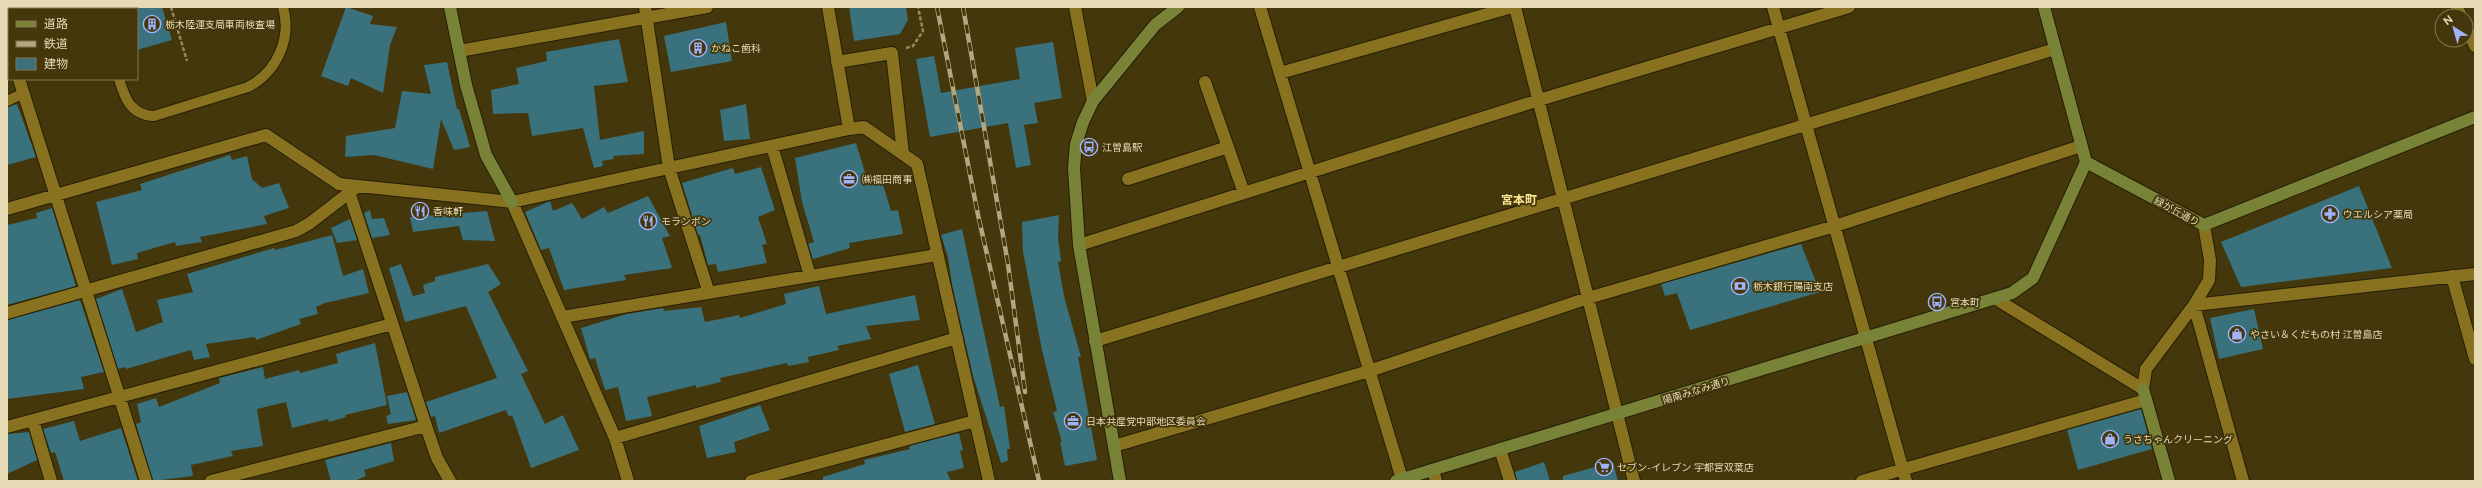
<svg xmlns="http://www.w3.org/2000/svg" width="2482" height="488" font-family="Raleway,'Noto Sans JP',sans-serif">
  <rect width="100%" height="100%" fill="#43370b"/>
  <!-- building -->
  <path fill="#39717d" d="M137 7H162L172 40 137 50Z
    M346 7 373 16 370 24 397 27 390 45 383 93 351 78 348 86 321 76Z
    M849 7H906L908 20 900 34 854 41Z
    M726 22 732 61 671 72 664 36Z
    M619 39 628 82 594 86 600 140 644 131V154L613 156 614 159 602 161 603 166 594 168 583 128 532 136 528 113 493 114 491 90 519 84 516 68 547 61 546 52Z
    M1053 42 1062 98 1034 103 1038 123 1024 125 1031 165 1016 168 1008 123 930 137 916 59 934 56 941 93 1020 79 1015 48Z
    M447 62 457 109H459L470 147 454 150 441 119 433 169 374 155 345 157 346 136 395 128 402 91 431 94 424 65Z
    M17 104 36 157 7 165V107Z
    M746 104 750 139 724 141 720 110Z
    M856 143 867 179 881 178 891 211 898 210 903 234 849 243 850 248 813 259 808 244 814 242 802 202 795 158Z
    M230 155 232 160 247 156 252 179 262 188 279 183 289 208 264 216 267 224 200 237 202 242 176 246 175 242 137 253 138 259 112 265 96 202 142 190 140 184Z
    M761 167 775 210 758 217 767 244 762 245 767 263 718 272 716 264 708 265 700 235H698L682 183 733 168 735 174Z
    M2359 186 2392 268 2241 287 2221 242Z
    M648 196 670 236 662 238 672 268 624 275 626 280 564 290 549 248 541 250 525 212 550 201 553 211 572 203 582 219 604 207 608 213Z
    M52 208 76 286 7 305V225L37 218 36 213Z
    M370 210 372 219 384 218 390 235 372 238 364 213Z
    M487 211 495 241 463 240 459 226 413 232 410 217Z
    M1059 215 1058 238 1061 261 1058 262 1064 296 1081 357H1078L1097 460 1065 466 1060 442H1062L1053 412 1057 411 1042 350 1023 252 1022 222Z
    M350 219 357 240 337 243 331 228Z
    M962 229 1000 407 1004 406 1010 449H1007L1008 461 1001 463 973 376 952 284 948 257 941 235Z
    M332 235 343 276 363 269 369 293 325 303 316 307 318 314 299 319 301 324 256 340 255 337 206 344 210 357 194 360 191 350 126 369V367L118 369 96 299 122 289 136 332 163 322 157 300 193 292 187 274 274 248 275 250Z
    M1801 244 1820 292 1690 330 1677 293 1665 296 1661 284Z
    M401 264 413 296 425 293 423 285 435 281V277L488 264 501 284 488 292 528 371 521 374 545 424 563 415 579 450 531 468 512 415 509 417 506 410 439 433 435 416 431 417 426 402 497 378 466 306 405 322 389 268Z
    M819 286 826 314 915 295 920 320 866 326 871 339 837 346 839 350 808 357 809 362 788 366 787 363 720 378 721 382 696 388V385L647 397 652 416 626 421 618 387 605 390 595 358 590 359 581 328 627 314 663 308 664 311 701 307 705 322 739 315 740 318 786 304 784 294Z
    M80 300 104 372 81 377 84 389 7 399V320Z
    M2254 309 2263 349 2219 359 2210 318Z
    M375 343 387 405 345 415 346 417 329 422 328 419 292 428 286 402 257 409 263 446 231 451 233 456 191 465 193 476 153 481 136 424 141 422 137 404 156 398 159 407 220 383 219 378 263 367 265 379 299 370 300 373 338 363 336 354Z
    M918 365 935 424 905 432 889 374Z
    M407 392 416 420 388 424 386 416 391 414 387 396Z
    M760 405 770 430 734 442 736 452 707 458 699 426Z
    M2141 409 2152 449 2078 470 2067 430Z
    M74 421 80 441 121 428 138 481H64L55 452 51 453 43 429Z
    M29 432 37 460 7 474V434Z
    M959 433 963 450 960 451 964 468 947 472 951 481H823V477L865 464 864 460 910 449 909 446Z
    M391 443 394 461 364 470 366 476 354 481H331L325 460Z
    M1544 462 1550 481H1517L1515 472Z
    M1613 462 1618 481H1563V476Z"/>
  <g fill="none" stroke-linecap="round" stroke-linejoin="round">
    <defs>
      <path id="lane" d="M97 7 98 9
        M119 79C125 99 131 115 154 116L248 87C277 72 292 38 283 7
        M7 101 24 93"/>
      <path id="street" d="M645 7 669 168 709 293
        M828 7 849 129 864 127 917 164 989 481
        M1075 7 1093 101
        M1260 7 1402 479
        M1515 7 1634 481
        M1773 7 1906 481
        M2457 7 2461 16
        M2466 27 2475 46
        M7 39 9 46
        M459 51 707 7
        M837 62 892 53 903 154
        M1280 73 1512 7
        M19 79 146 481
        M1205 82 1244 193
        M772 146 810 276
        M1128 179 1228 147
        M349 192 426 426 437 458 450 481
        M512 202 615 438 628 481
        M7 209 266 135 339 184 512 202 849 129
        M1079 245 1539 100 1849 7
        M2452 276 2475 359
        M1996 299 2143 389
        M7 313 296 231 310 223 358 186
        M562 317 937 255
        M1095 341 2055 49
        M2143 389 2146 369 2194 305 2209 280 2210 260 2204 225
        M33 420 51 481
        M7 427 392 324
        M615 438 957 338
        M1114 446 1369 371 1588 298 1835 226 2081 146
        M1500 449 1510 481
        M1433 470 1436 481
        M211 481 426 426
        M751 481 975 421
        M1862 481 2146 400
        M2243 481 2194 305 2475 274"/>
      <path id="secondary" d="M450 7 466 85 486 155 512 202
        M2044 7 2086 162 2204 225 2475 117
        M2143 389 2169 481
        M1120 481 1079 245 1074 168 1076 144 1083 122 1093 101 1155 25 1178 7
        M1396 481 2012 293 2033 278 2086 162"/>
    </defs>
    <!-- lane casing -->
    <use href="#lane" stroke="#261f06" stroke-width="12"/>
    <!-- street casing -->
    <use href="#street" stroke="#261f06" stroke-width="14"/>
    <!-- secondary casing -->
    <use href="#secondary" stroke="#261f06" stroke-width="14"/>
    <!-- path -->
    <path stroke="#968a61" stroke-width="2.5" stroke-dasharray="4 2" stroke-linecap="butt" d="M171 7 187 61
      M906 48 913 46 923 31 918 7"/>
    <!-- lane -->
    <use href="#lane" stroke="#88721f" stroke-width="10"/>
    <!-- street -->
    <use href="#street" stroke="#88721f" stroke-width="12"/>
    <!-- secondary -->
    <use href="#secondary" stroke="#788338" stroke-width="12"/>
    <defs>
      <path id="rail" d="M937 7 978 215 1039 481
        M963 7 1008 264 1025 392"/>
    </defs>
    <!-- rail casing -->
    <use href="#rail" stroke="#b3a77f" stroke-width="4.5"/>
    <!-- rail -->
    <use href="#rail" stroke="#43370b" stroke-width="3" stroke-dasharray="9" stroke-linecap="butt"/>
  </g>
  <!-- icons -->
  <defs>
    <symbol id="building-ring" viewBox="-11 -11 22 22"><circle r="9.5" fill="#43370b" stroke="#a1b3fd" stroke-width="1.5"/><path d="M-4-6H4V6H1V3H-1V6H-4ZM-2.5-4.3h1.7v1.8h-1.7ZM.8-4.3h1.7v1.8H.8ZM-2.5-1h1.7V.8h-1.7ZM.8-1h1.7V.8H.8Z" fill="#a1b3fd"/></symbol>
    <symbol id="bus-ring" viewBox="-11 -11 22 22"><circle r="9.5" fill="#43370b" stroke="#a1b3fd" stroke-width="1.5"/><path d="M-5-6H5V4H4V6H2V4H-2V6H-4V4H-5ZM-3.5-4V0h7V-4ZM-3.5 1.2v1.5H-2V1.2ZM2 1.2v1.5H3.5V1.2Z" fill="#a1b3fd"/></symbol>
    <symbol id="office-ring" viewBox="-11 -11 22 22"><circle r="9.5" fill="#43370b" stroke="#a1b3fd" stroke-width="1.5"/><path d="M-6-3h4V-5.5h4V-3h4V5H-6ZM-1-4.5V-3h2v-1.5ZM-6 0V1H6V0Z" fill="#a1b3fd"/></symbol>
    <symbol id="restaurant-ring" viewBox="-11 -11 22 22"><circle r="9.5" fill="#43370b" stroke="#a1b3fd" stroke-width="1.5"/><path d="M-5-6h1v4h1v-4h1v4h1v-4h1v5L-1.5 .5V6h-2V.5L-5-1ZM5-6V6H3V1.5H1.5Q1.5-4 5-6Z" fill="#a1b3fd"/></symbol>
    <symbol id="pharmacy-ring" viewBox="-11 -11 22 22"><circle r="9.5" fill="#43370b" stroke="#a1b3fd" stroke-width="1.5"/><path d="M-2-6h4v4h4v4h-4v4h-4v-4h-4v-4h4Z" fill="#a1b3fd"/></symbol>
    <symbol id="bank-ring" viewBox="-11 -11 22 22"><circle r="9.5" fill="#43370b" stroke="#a1b3fd" stroke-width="1.5"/><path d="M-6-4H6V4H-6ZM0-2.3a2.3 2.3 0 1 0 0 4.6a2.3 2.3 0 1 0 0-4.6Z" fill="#a1b3fd"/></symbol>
    <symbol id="shop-ring" viewBox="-11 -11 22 22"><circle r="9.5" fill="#43370b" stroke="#a1b3fd" stroke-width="1.5"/><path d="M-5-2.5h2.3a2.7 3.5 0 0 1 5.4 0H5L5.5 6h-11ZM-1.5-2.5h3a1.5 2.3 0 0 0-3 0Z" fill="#a1b3fd"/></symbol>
    <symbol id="supermarket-ring" viewBox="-11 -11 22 22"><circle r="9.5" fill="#43370b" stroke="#a1b3fd" stroke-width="1.5"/><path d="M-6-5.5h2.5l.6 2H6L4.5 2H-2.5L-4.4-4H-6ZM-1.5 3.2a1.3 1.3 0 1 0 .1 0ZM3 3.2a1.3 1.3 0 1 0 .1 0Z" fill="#a1b3fd"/></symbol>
  </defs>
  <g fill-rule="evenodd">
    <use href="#building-ring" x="142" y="14" width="20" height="20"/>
    <use href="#building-ring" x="688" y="38" width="20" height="20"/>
    <use href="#bus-ring" x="1079" y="137" width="20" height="20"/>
    <use href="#office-ring" x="839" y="169" width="20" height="20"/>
    <use href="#restaurant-ring" x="410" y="201" width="20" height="20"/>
    <use href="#pharmacy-ring" x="2320" y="204" width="20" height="20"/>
    <use href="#restaurant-ring" x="638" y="211" width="20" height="20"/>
    <use href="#bank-ring" x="1730" y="276" width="20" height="20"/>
    <use href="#bus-ring" x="1927" y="292" width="20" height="20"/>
    <use href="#shop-ring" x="2227" y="324" width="20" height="20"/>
    <use href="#office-ring" x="1063" y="411" width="20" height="20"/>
    <use href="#shop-ring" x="2100" y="429" width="20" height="20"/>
    <use href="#supermarket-ring" x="1594" y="457" width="20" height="20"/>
  </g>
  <g text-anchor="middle" stroke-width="3.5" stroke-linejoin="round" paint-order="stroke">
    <!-- poi labels -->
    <g font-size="10" fill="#e7dbb6" stroke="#43370b" text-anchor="start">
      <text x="165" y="28">栃木陸運支局車両検査場</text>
      <text x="711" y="52">かねこ歯科</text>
      <text x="1102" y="151">江曽島駅</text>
      <text x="862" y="183">㈱福田商事</text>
      <text x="433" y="215">香味軒</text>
      <text x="2343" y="218">ウエルシア薬局</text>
      <text x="661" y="225">モランボン</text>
      <text x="1753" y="290">栃木銀行陽南支店</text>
      <text x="1950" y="306">宮本町</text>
      <text x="2250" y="338">やさい＆くだもの村 江曽島店</text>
      <text x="1086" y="425">日本共産党中部地区委員会</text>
      <text x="2123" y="443">うさちゃんクリーニング</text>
      <text x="1617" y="471">セブン-イレブン 宇都宮双葉店</text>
    </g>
    <!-- street labels -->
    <g font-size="10" fill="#e7dbb6" stroke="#43370b">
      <text transform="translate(2177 211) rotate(28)" y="4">緑が丘通り</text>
      <text transform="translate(1696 390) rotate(-17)" y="4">陽南みなみ通り</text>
    </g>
    <!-- quarter labels -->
    <g font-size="12" font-weight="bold" fill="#fbe393" stroke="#43370b">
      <text x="1519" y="204">宮本町</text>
    </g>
  </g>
  <!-- border -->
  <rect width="2482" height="488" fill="none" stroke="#e7dbb6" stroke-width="16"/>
  <!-- legend -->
  <rect x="8" y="8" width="130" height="72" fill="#43370b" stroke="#85794f"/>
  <rect x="16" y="21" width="20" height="6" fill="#788338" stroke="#85794f"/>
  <text x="44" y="28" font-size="12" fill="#e7dbb6">道路</text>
  <rect x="16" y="41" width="20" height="6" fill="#b3a77f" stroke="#85794f"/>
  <text x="44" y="48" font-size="12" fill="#e7dbb6">鉄道</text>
  <rect x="16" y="58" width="20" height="12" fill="#39717d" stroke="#85794f"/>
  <text x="44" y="68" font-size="12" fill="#e7dbb6">建物</text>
  <!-- north arrow -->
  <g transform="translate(2454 28) rotate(323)"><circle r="19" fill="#43370b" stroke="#85794f"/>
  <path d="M0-3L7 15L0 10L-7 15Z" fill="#a1b3fd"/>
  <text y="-6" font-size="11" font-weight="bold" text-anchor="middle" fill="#e7dbb6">N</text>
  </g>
</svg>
